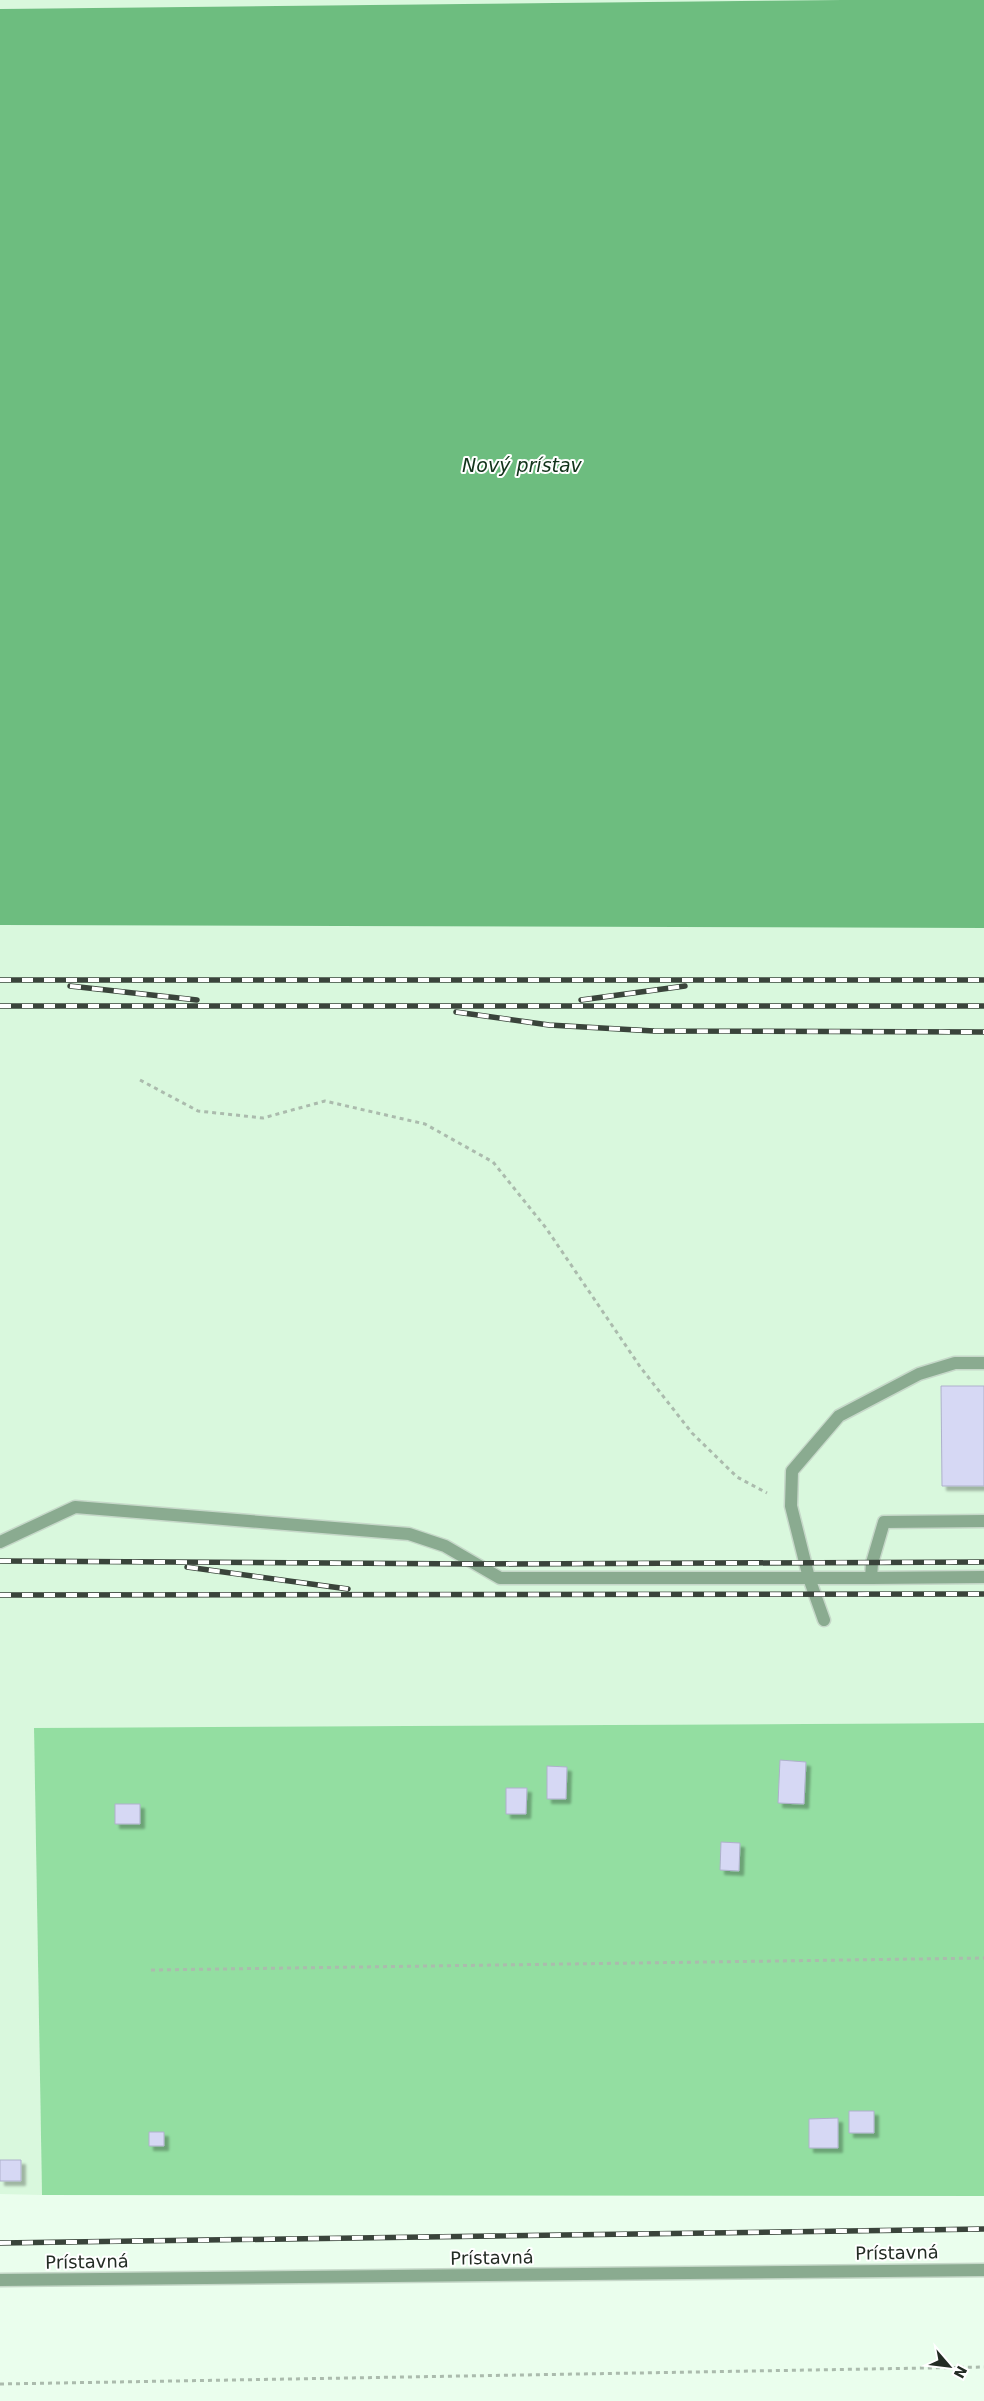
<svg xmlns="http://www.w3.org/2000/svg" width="984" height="2401" font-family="'DejaVu Sans',sans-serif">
  <defs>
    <filter id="shadow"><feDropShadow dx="4.5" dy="4.5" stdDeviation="1" flood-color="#0004"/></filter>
  </defs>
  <rect width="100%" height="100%" fill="#eafeed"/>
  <!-- built -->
  <path fill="#d9f8dd" d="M0 0H842L0 9Z
    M0 925 984 928V1723L34 1728 42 2195 0 2194Z"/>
  <!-- green -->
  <path fill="#93dea1" d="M984 1723V2196L42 2195 34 1728Z"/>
  <!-- water -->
  <path fill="#6dbd7f" d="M842 0H984V928L0 925V9Z"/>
  <!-- building -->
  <path fill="#d6d8f4" stroke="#aeb0cb" filter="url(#shadow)" d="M941 1386H984V1486H942Z
    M780 1760 806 1762 804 1804 778 1803Z
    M547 1766 567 1767 566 1799H547Z
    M506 1788H527L526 1814H506Z
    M115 1804H140V1824H115Z
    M721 1842 740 1843 739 1871 720 1870Z
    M849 2111H874V2133H849Z
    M838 2118V2148H809V2119Z
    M149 2132H164V2146H149Z
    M0 2160H21V2181H0Z"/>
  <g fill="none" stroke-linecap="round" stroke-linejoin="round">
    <defs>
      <path id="service" d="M0 1542 75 1507 409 1534 445 1546 500 1578H871L872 1563 884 1522 984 1521
        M871 1578 984 1577
        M824 1620 809 1578 791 1506 792 1471 839 1416 919 1374 955 1363H984"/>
      <path id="minor" d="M0 2280 984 2270"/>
    </defs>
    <!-- service casing -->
    <use href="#service" stroke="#c6d8c9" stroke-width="15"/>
    <!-- minor casing -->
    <use href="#minor" stroke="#c6d8c9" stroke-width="15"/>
    <!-- path -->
    <path stroke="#abbbad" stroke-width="3" stroke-dasharray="4 4" stroke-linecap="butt" d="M140 1080 198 1111 263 1118 325 1101 425 1124 493 1162 546 1228 641 1368 692 1433 737 1477 767 1493
      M151 1970 984 1958
      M0 2384 984 2367"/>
    <!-- service -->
    <use href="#service" stroke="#8aab90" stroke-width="12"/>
    <!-- minor -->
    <use href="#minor" stroke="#8aab90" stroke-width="12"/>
    <defs>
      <path id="rail" d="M0 980H984
        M70 986 197 1000
        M581 1000 685 986
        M0 1006H984
        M456 1012 549 1025 654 1031 984 1032
        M0 1561 477 1564 984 1562
        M187 1567 348 1589
        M0 1595 984 1594
        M0 2243 984 2229"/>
    </defs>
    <!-- rail casing -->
    <use href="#rail" stroke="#3a443b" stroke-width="5.5"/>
    <!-- rail -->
    <use href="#rail" stroke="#fff" stroke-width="4" stroke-dasharray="11" stroke-linecap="butt"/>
  </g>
  <g text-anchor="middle" stroke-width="4" stroke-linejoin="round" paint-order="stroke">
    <!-- street labels -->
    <g font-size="18" fill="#232c24" stroke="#fff">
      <text transform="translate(897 2253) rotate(-1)" y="6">Prístavná</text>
      <text transform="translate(492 2258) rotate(-1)" y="6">Prístavná</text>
      <text transform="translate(87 2262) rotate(-1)" y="6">Prístavná</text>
    </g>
    <!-- water labels -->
    <g font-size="19" font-style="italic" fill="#12341b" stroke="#fff">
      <text x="522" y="472">Nový prístav</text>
    </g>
  </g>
  <!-- north arrow -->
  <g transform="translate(949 2366) rotate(118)" stroke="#ffffff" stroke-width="4" paint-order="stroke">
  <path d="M0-4L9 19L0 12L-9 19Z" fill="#232c24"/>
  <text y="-8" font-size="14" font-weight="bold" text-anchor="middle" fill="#232c24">N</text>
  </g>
</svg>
